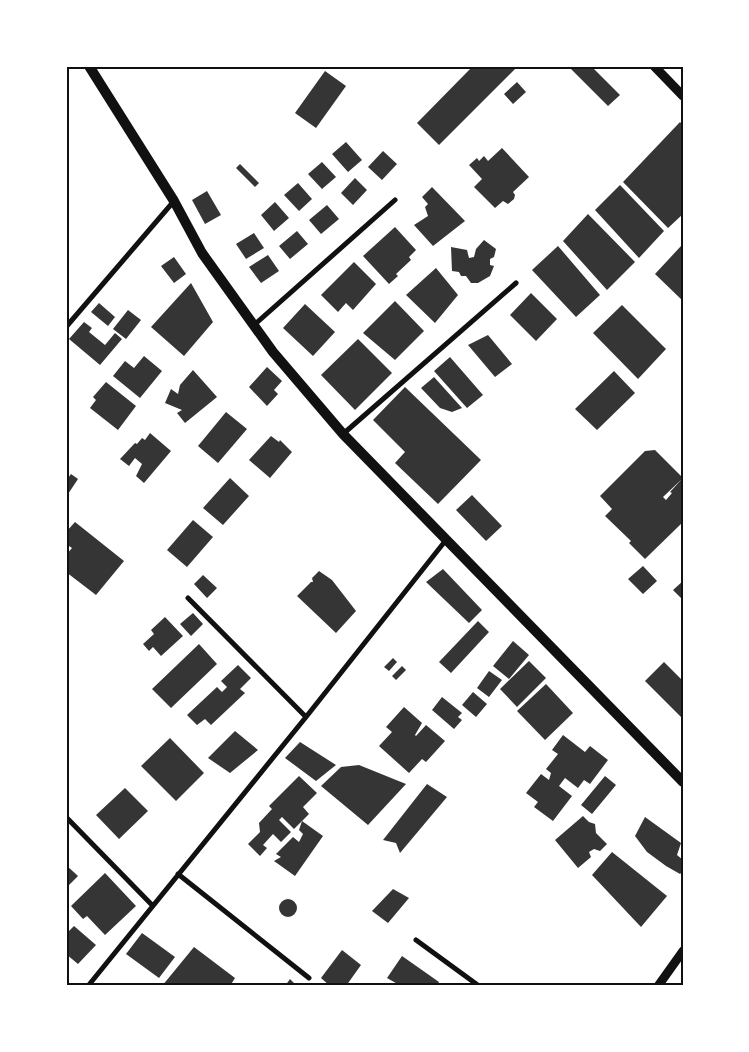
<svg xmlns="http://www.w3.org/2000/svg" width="749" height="1052" font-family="'Nunito Sans',sans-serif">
  <rect width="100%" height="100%" fill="#fff"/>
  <!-- building -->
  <path fill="#353535" d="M473 66H518L439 145 417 123Z
    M568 66H591L620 95 608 106Z
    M325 71 346 86 316 128 295 113Z
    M517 82 526 92 513 104 504 94Z
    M680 122 683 125V214L668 228 623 182Z
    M346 142 362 160 348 172 332 154Z
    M502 148 529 177 513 192 515 195 514 199 508 204 503 201 495 208 474 187 482 179 469 165 477 158 479 161 484 156 488 161Z
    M383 151 397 164 382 180 368 167Z
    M322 162 336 177 322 189 308 174Z
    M240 164 259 183 255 187 236 168Z
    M355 178 367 190 353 205 341 193Z
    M298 183 312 199 299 211 284 195Z
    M620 185 664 231 639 258 595 210Z
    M432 187 465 221 433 246 414 225 428 216 425 207 428 204 422 197Z
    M207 191 221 215 205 224 192 200Z
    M275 202 289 218 274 231 261 215Z
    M327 205 339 219 321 234 309 220Z
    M588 214 635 262 607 290 563 241Z
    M395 227 416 250 409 257 411 260 396 274 398 276 389 284 363 256Z
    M297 231 308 244 290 259 279 246Z
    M254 233 264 248 246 259 236 244Z
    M484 240 496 249 494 257 490 259V265L494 266 490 276 478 283H471L466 276H461L459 272 452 271 451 247 467 250 469 258 474 257 476 249Z
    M558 246 600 295 576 317 532 270Z
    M681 246 683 249V301L655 274Z
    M268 255 279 271 261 283 249 267Z
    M174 257 186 274 174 283 161 266Z
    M354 262 376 284 353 310 346 303 338 312 321 295Z
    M436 268 458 295 435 323 406 295Z
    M191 283 213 322 184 356 151 327Z
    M531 293 557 319 536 341 510 315Z
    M395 301 424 331 395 360 363 333Z
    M99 303 115 317 108 326 91 312Z
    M305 304 335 332 313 356 283 328Z
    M622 305 666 349 638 379 593 333Z
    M128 310 141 320 126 339 113 329Z
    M84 322 92 328 89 332 105 345 115 333 122 339 100 365 69 339Z
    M488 335 512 364 495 377 468 345Z
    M358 339 392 373 355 410 321 375Z
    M144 356 162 371 140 398 113 376 125 361 134 368Z
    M450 357 483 395 467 408 434 371Z
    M267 367 282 381 274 390 278 394 267 406 249 387Z
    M193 370 217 397 185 423 177 413 182 410 165 403 171 389 178 394 180 385Z
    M614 371 635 393 597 430 575 409Z
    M434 377 462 408 452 412 440 408 421 388Z
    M106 382 136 406 118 430 90 408 96 400 93 397Z
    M405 387 481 460 438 504 395 463 405 452 373 420Z
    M226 412 247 429 218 463 198 446Z
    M150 433 171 451 144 483 136 476 142 464 135 458 129 466 120 459 135 443 137 444 142 438 145 440Z
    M271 436 279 442 280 440 292 452 270 478 249 460Z
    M655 450 683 478 663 497 666 500 672 493 670 492 681 480 683 482V522L645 559 629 543 631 541 605 516 612 509 600 496 645 451Z
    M71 474 78 479 66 497V481Z
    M230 478 249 496 223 525 203 508Z
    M472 495 502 526 486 541 456 510Z
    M193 520 213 537 187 567 167 550Z
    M75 522 124 561 96 595 66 572V555L72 548 66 544V532Z
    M643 566 657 581 643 594 628 579Z
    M443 569 482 610 469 623 426 582Z
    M319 571 332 580 356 611 336 633 297 596 311 582H313L312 578Z
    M203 575 217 588 207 598 194 584Z
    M683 581V600L673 590Z
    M193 613 203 624 191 636 180 624Z
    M165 617 183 636 161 656 153 647 149 651 143 644 154 634 151 630Z
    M478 621 489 632 451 673 439 662Z
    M513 641 529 655 509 679 493 666Z
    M199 644 217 664 171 708 152 689Z
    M393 658 397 662 389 671 384 667Z
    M529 661 546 678 517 707 500 689Z
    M664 662 683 681V715L681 717 645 681Z
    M238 665 251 678 240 689 245 693 211 725 205 719 197 725 187 715 217 687 222 692 227 687 221 681Z
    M402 666 406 670 396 680 392 676Z
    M489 671 502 680 489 697 477 688Z
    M546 684 573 713 545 740 517 711Z
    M473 692 487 704 476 717 462 705Z
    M442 697 462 713 458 717 462 720 454 729 432 710Z
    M404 707 422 723 415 735 416 736 426 725 445 741 426 762 422 759 409 773 379 746 392 732 386 727Z
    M235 731 258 750 230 773 208 758Z
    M563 735 585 752 590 746 608 760 590 784 584 780 578 788 565 778 559 786 572 796 553 821 534 807 538 802 526 793 541 774 549 780 551 773 546 769 558 754 552 750Z
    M170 738 204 773 176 801 141 766Z
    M300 742 336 765 316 781 285 758Z
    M359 765 406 784 368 825 321 786 341 767Z
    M299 776 317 793 303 807 309 814 302 821 323 836 295 876 274 861 281 857 276 854 293 837 299 842 303 834 299 830 302 821 294 829 282 817 279 820 291 832 281 842 273 834 263 845 267 848 260 856 248 844 260 832 259 823 272 809 269 806Z
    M605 776 616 785 592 814 581 805Z
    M427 784 447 797 400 853 396 843 383 840Z
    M125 788 148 811 119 839 96 815Z
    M583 816 589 822 595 824 596 833 607 844 600 851 594 849 589 852 591 857 578 868 555 840Z
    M645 817 681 843 677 855 683 860V871L680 874 666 866 647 852 635 836Z
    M612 852 667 896 641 927 592 875Z
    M66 865 78 876 66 888Z
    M105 873 136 906 105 935 87 916 83 919 71 906Z
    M393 889 409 898 388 923 372 911Z
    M279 908a9 9 0 1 1 18 0a9 9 0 1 1-18 0Z
    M74 926 96 945 78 964 66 954V934Z
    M142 933 175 957 159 978 126 954Z
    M194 947 235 978 230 986H162Z
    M342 950 361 965 346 986H330L321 978Z
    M402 956 439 982 437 986H401L387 978Z
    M290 979 297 986H285Z"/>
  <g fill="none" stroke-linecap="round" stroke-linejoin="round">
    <!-- minor -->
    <path stroke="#111" stroke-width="5" d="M253 326 395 200
      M66 327 174 201
      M343 434 516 283
      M188 598 306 717
      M66 817 152 905
      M178 874 309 978
      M416 940 479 986
      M88 986 306 717 446 540"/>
    <!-- tertiary -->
    <path stroke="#111" stroke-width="9" d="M654 66 683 96
      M658 986 683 951"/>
    <!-- secondary -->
    <path stroke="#111" stroke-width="10" d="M89 66 174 201 202 253 273 352 343 434 683 782"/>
  </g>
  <!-- border -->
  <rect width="749" height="1052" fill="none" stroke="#ffffff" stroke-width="135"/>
  <rect x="68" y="68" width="614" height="916" fill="none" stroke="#111" stroke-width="2"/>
</svg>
